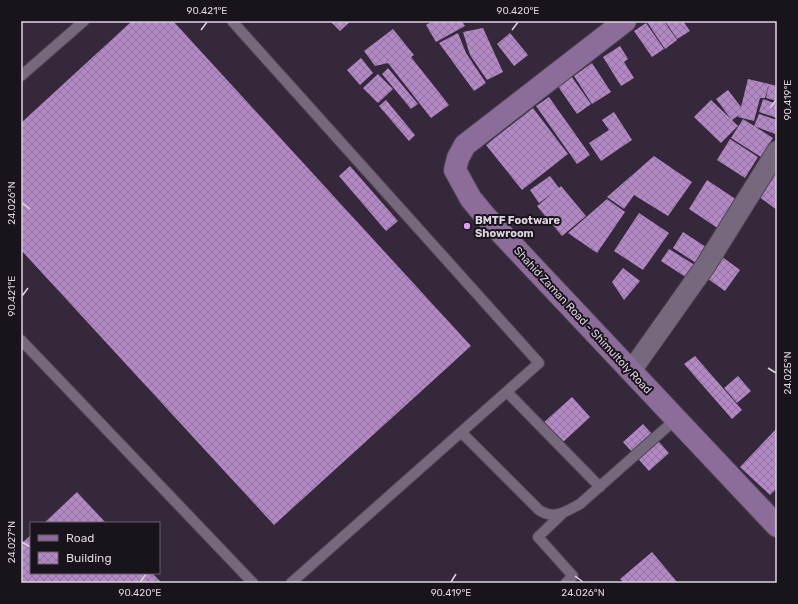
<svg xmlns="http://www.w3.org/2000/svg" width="798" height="604" font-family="Rubik,sans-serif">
  <defs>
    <pattern id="building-cross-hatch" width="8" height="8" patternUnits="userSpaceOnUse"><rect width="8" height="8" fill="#b389c5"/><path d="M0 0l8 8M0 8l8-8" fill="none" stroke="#91739e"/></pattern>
  </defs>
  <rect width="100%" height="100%" fill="#34283a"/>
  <!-- building -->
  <path fill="url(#building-cross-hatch)" d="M132 21H173L471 346 274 525 21 250V123Z
    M330 21H351L340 31Z
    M433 21H462L465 26 436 42 426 25Z
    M649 21H664L677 40 665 49 647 22Z
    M665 21H683L690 31 677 39Z
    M646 23 664 49 652 57 634 31Z
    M483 28 503 72 487 80 470 55 463 32Z
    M393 29 414 55 411 57 449 105 431 118 388 63 375 66 364 51Z
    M458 33 466 53 486 83 474 91 439 43Z
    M510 33 528 55 514 66 497 44Z
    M620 46 628 59 624 62 634 78 621 86 603 57Z
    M361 58 373 73 360 85 347 70Z
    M592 63 611 92 592 104 574 76Z
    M388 68 418 104 411 109 382 74Z
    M378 74 393 89 378 103 363 88Z
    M571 76 591 104 577 114 557 85Z
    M748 79 769 84 765 98H760L754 121 738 117 739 115 732 120 738 126 721 143 694 117 711 100 731 119 716 99 728 90 741 107Z
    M769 84 777 86V101L766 98Z
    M549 97 590 155 577 164 536 106Z
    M763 99 777 104V118L759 112Z
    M386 100 415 135 409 141 379 106Z
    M533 108 568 154 522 190 486 145Z
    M614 112 632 140 601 161 589 143 609 130 602 120Z
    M759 114 777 120 775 134 754 126Z
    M743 119 773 138 761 157 731 138Z
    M730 139 758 157 745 178 717 160Z
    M654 156 692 182 668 216 634 195 624 209 607 197Z
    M350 166 398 221 386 231 339 176Z
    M777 168V210L755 194Z
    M550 176 559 188 561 186 586 216 562 236 537 206 553 193 539 203 530 190Z
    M707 180 737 200 719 229 689 209Z
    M607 199 625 212 597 253 568 233Z
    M639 213 669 233 643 270 614 251Z
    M683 232 709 249 699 265 673 248Z
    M669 249 698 267 690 280 661 261Z
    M717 253 740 270 725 291 701 274Z
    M623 268 640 281 624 300 612 282Z
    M695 356 742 410 732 419 684 364Z
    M738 376 751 391 737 403 724 388Z
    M572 397 590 417 562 443 543 423Z
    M643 424 669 453 649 471 623 442Z
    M777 428V488L770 495 740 467Z
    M77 492 106 523H44Z
    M31 535V573H152L162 583H21V544Z
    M652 552 678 583H624L620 579Z"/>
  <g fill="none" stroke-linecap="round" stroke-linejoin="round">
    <defs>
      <path id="service" d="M232 21 539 363 291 583
        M21 76 84 21
        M21 340 253 583
        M507 392 600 487
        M462 433 539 510C554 520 565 512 580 504L676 419
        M563 513 538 537 573 576 566 583"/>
      <path id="minor" d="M631 371 706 265 777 151"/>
      <path id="primary" d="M625 21 465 145 458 158 455 170 471 199 486 217 777 526"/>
    </defs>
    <!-- service casing -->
    <use href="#service" stroke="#4e4452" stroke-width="12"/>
    <!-- minor casing -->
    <use href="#minor" stroke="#4e4452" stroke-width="22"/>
    <!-- primary casing -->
    <use href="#primary" stroke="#4e4452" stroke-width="24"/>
    <!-- service -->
    <use href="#service" stroke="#76697d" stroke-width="10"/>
    <!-- minor -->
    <use href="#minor" stroke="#76697d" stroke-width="20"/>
    <!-- primary -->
    <use href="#primary" stroke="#8c6d9a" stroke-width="22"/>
  </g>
  <!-- ticks -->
  <path fill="none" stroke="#dcd4df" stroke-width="1.5" d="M201 30 207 22M512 30 518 22M770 108 776 100M22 203 30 209M22 296 28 288M768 368 776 373M22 542 30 547M575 576 583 582M140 582 146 574M451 582 456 574"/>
  <!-- markers -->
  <circle fill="#da9af6" stroke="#19141b" stroke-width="1.5" cx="467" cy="226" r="4"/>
  <g text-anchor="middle" stroke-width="4" stroke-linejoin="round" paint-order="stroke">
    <!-- poi labels -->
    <g font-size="11" font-weight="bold" fill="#dcd4df" stroke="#19141b" text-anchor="start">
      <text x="475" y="224">BMTF Footware<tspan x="475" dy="13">Showroom</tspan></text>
    </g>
    <!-- street labels -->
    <g font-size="11" fill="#dcd4df" stroke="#19141b">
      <text transform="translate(583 320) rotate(47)" y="4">Shahid Zaman Road - Shimultoly Road</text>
    </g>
  </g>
  <!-- border -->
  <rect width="798" height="604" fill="none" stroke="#19141b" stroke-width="44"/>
  <!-- legend -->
  <rect x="30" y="522" width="130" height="52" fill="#19141b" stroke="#676169"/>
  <rect x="38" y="535" width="20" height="6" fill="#8c6d9a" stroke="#676169"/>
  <text x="66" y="542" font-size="12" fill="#dcd4df">Road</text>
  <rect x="38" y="552" width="20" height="12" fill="url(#building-cross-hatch)" stroke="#676169"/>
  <text x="66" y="562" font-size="12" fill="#dcd4df">Building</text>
  <rect x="22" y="22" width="754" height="560" fill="none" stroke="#dcd4df" stroke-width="1.5"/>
  <g font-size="10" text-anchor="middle" fill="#dcd4df">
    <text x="207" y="14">90.421°E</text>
    <text x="518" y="14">90.420°E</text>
    <text transform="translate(787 100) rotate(-90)" y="4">90.419°E</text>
    <text transform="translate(11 203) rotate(-90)" y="4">24.026°N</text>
    <text transform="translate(11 296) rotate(-90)" y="4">90.421°E</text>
    <text transform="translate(787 373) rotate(-90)" y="4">24.025°N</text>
    <text transform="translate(11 542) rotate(-90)" y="4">24.027°N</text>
    <text x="140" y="596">90.420°E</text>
    <text x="451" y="596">90.419°E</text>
    <text x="583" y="596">24.026°N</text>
  </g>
</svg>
